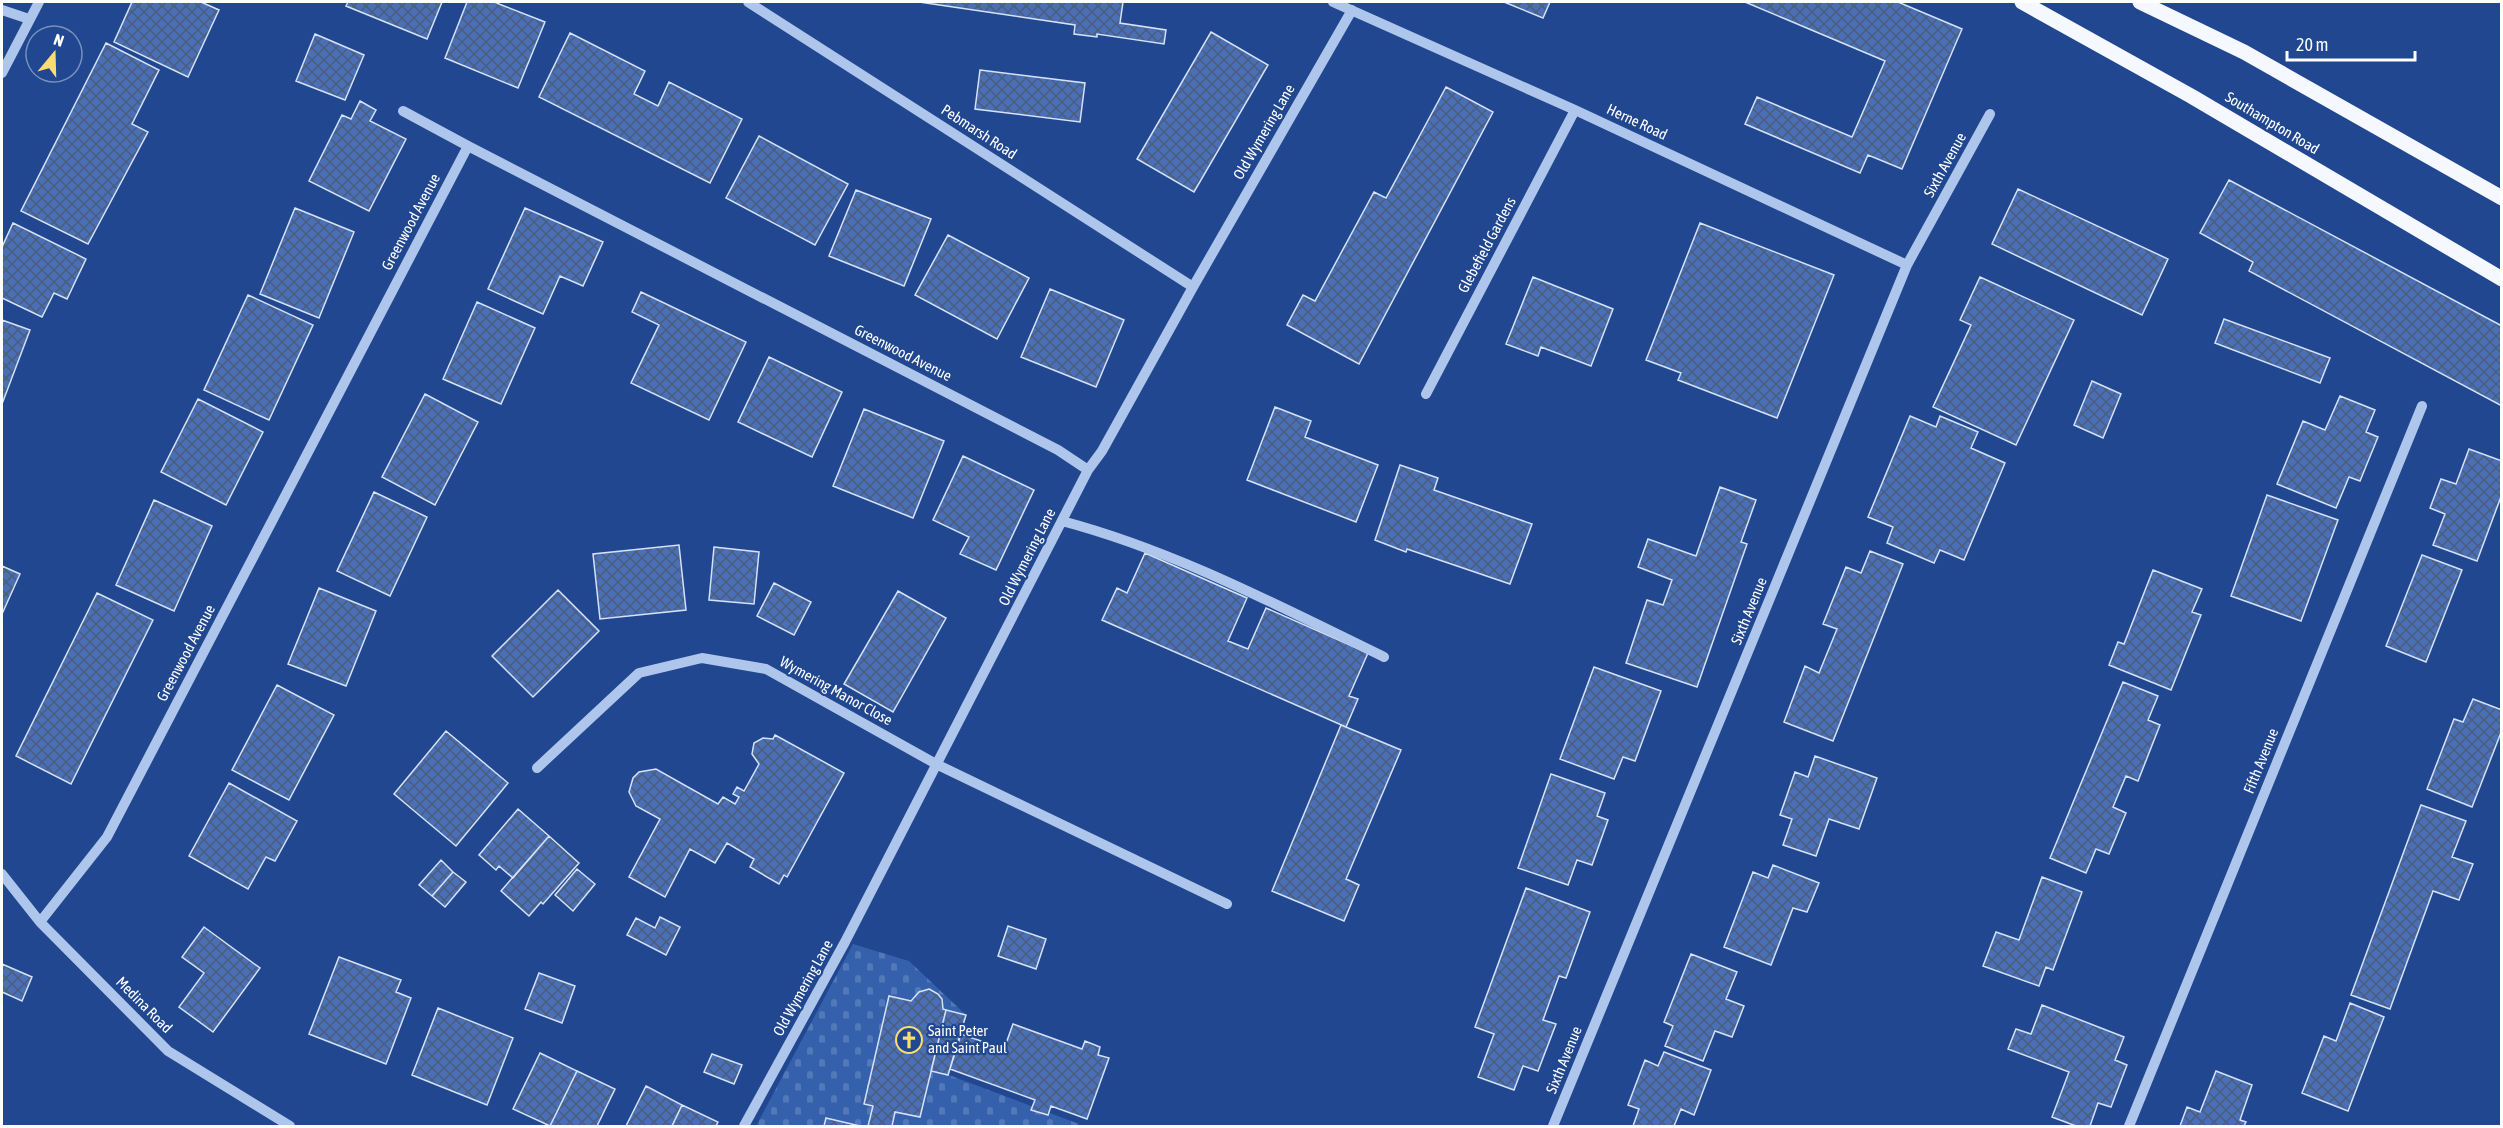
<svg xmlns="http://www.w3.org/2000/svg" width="2503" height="1128" font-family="'Asap Condensed',sans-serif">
  <defs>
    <pattern id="cemetery-stones" width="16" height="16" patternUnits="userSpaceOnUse" patternTransform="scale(1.5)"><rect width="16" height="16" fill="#3460ac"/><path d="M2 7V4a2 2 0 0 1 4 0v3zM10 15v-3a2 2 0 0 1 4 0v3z" fill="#5278b8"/></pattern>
    <pattern id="building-cross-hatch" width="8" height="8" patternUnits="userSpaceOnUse" patternTransform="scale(1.5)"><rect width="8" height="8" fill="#4970b6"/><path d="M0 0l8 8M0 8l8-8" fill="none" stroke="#4b5c7c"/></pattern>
  </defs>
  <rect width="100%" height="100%" fill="#20478f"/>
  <!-- cemetery -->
  <path fill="url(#cemetery-stones)" d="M853 944 909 961 966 1015 949 1075 1079 1124 1078 1126H756Z"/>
  <!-- building -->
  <path fill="url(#building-cross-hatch)" stroke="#d5e2f9" stroke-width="1.5" d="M132 2H201L219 10 188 77 114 42Z
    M348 2H442L427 39 346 6Z
    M467 2H494L545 22 518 88 445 58Z
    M919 2H1123L1120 23 1166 30 1164 44 1097 34V37L1074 34 1075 25Z
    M1504 2H1550L1543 18Z
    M1745 2H1898L1962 29 1902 169 1868 155 1860 173 1745 124 1757 97 1852 137 1885 61Z
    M1211 32 1268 65 1194 192 1137 159Z
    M570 33 645 71 634 94 658 106 669 82 742 119 710 183 539 97Z
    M315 34 364 55 345 100 296 81Z
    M106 43 159 70 132 124 148 132 88 244 21 211Z
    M980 70 1085 83 1080 122 975 109Z
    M1446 87 1493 112 1359 364 1287 325 1303 295 1315 301 1374 192 1386 198Z
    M360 101 376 110 370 121 406 139 369 211 309 181 342 115 351 119Z
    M759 136 848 184 815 245 726 198Z
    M2229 180 2502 326V406L2249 271 2253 262 2200 233Z
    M2018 189 2168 259 2142 315 1992 244Z
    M856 190 931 219 904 286 829 256Z
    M295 208 354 232 319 318 260 294Z
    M525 208 603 242 583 286 560 276 543 314 488 289Z
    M13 223 86 259 67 299 54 293 42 317 2 298V247Z
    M1700 223 1834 275 1777 418 1678 380 1681 373 1646 360Z
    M948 235 1029 278 997 339 915 295Z
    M1533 277 1613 309 1591 366 1541 347 1538 356 1506 344Z
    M1980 277 2074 320 2016 445 1933 407 1971 325 1960 320Z
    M1050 289 1124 320 1096 387 1021 357Z
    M641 292 746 342 709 420 631 383 659 325 632 312Z
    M248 295 313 325 269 420 204 390Z
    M477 302 535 328 501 404 443 379Z
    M2224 319 2330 358 2320 383 2215 343Z
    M2 320 30 330 2 404Z
    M769 357 842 392 812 457 738 422Z
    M2092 381 2121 394 2103 438 2074 425Z
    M425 394 478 422 435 505 382 477Z
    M2340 396 2375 410 2366 432 2378 437 2360 481 2349 477 2336 508 2277 484 2303 421 2325 430Z
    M198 399 263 432 226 505 161 472Z
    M1275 407 1311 421 1305 437 1378 465 1356 522 1247 480Z
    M864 409 944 441 913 518 833 486Z
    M1910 416 1936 427 1940 416 1978 432 1971 448 2005 463 1964 560 1940 550 1934 563 1887 543 1893 527 1868 517Z
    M2469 449 2502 461V494L2477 561 2433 545 2445 514 2430 508 2441 479 2456 484Z
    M963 456 1034 490 996 570 960 554 969 537 933 520Z
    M1400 465 1438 478 1434 490 1532 524 1510 584 1407 549 1406 552 1375 540Z
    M1720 487 1756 500 1741 542 1747 544 1697 687 1626 663 1647 600 1663 605 1672 580 1638 567 1648 539 1696 556Z
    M374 492 427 517 390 596 337 571Z
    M2267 495 2338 520 2301 621 2231 596Z
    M154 500 212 526 174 611 116 585Z
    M679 545 686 610 600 619 593 554Z
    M714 547 759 552 754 604 709 600Z
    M1870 551 1903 564 1833 741 1784 722 1805 666 1819 673 1837 629 1823 624 1846 567 1861 573Z
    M1145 553 1247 598 1228 641 1248 649 1266 608 1368 653 1349 696 1358 699 1346 727 1102 620 1117 588 1127 593Z
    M2422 555 2462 570 2426 662 2386 646Z
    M2 566 20 574 2 614Z
    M2153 570 2202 589 2192 612 2201 615 2171 690 2109 665 2118 642 2124 644Z
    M774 583 811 602 794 635 757 616Z
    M319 588 376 611 346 686 288 664Z
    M558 590 599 631 533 697 492 656Z
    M898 591 946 618 893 712 844 684Z
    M97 593 153 620 71 784 16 756Z
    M1594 667 1661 691 1635 761 1623 757 1614 779 1560 759Z
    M2123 682 2158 696 2148 720 2160 725 2138 781 2126 776 2113 807 2126 813 2109 854 2096 849 2086 873 2050 858Z
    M277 685 334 715 289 800 232 770Z
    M2473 699 2502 710V730L2472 807 2427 789 2454 719 2463 722Z
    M1341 725 1401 750 1346 879 1359 885 1344 921 1272 891Z
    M446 731 508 783 456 846 394 794Z
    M775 735 844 773 787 877 784 875 779 884 750 867 754 859 727 843 715 863 690 849 665 897 629 877 660 819 636 806 629 792 633 778 639 772 656 769 718 804 723 797 735 804 739 797 733 794 737 787 744 791 759 764 752 754 754 743 763 738 773 739Z
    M1815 756 1877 778 1859 829 1829 819 1816 856 1783 845 1792 819 1780 815 1795 772 1808 777Z
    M1551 774 1605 793 1597 816 1608 820 1592 865 1577 860 1568 885 1518 868Z
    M229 783 297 821 275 861 266 857 248 889 189 856Z
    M2421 805 2466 821 2452 857 2473 864 2459 900 2433 891 2390 1009 2351 995Z
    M518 809 549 836 513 878 499 866 496 870 479 855Z
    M549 836 579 863 543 904 541 902 529 916 501 891Z
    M441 860 453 872 432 896 419 885Z
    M1773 865 1819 883 1807 912 1793 908 1771 965 1724 947 1753 872 1768 878Z
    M577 869 595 884 573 911 555 895Z
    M453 872 466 882 445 907 432 896Z
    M2042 877 2082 892 2053 970 2046 967 2039 986 1983 966 1996 932 2019 940Z
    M1526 888 1590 912 1566 978 1559 976 1543 1020 1556 1024 1538 1071 1523 1066 1514 1090 1478 1077 1494 1034 1475 1027Z
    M660 917 680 927 666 955 627 935 636 918 655 928Z
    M1008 926 1046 939 1036 969 998 956Z
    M204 927 260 968 213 1032 179 1007 204 973 182 957Z
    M1691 954 1737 972 1726 999 1744 1006 1732 1037 1715 1031 1703 1061 1665 1046 1673 1026 1664 1022Z
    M339 957 401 980 396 992 411 998 386 1064 309 1034Z
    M2 964 32 977 22 1001 2 992Z
    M539 973 575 986 562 1023 525 1009Z
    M929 989 938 994 942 999 943 1009 946 1010 920 1117 895 1112 892 1126H868L873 1106 864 1104 889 996 911 1001 919 992Z
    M2350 1003 2384 1017 2348 1111 2302 1093 2324 1036 2336 1041Z
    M2042 1005 2124 1037 2115 1060 2127 1065 2111 1107 2098 1103 2090 1126H2076L2052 1117 2069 1072 2008 1049 2016 1029 2031 1034Z
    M438 1008 513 1038 487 1105 412 1075Z
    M946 1010 966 1015 948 1075 931 1071Z
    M1013 1024 1082 1049 1085 1041 1100 1047 1098 1055 1109 1058 1087 1119 1051 1106 1048 1115 1031 1110 1035 1100 950 1069 961 1034 1004 1049Z
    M1664 1052 1711 1070 1694 1115 1681 1109 1674 1126H1633L1639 1109 1628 1105 1645 1060 1658 1066Z
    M540 1053 577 1071 550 1126 513 1109Z
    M712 1054 742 1065 734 1084 704 1072Z
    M577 1071 615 1089 597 1126H550Z
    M2216 1071 2252 1085 2240 1120 2246 1122 2244 1126H2180L2187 1107 2200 1112Z
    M646 1086 682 1105 672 1126H626Z
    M682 1105 718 1122 716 1126H672Z
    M826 1118 860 1126H824Z"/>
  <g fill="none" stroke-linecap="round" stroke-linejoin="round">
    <!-- minor -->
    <path stroke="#afc6ec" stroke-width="10" d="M748 2 1193 287
      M1333 2 1575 110 1907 265
      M2 10 29 19
      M2 73 39 2
      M403 111 468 146
      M1426 394 1575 110
      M1062 521C1175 551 1279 606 1384 657
      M537 768 639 673 702 658 766 669 938 765 1227 904
      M2 874 40 922 168 1051 290 1126
      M40 922 107 837 468 146 1058 450 1088 470
      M744 1126 845 942 1088 470 1102 451 1193 287 1352 10
      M1553 1126 1907 265 1990 114
      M2129 1126 2422 406"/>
    <!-- major -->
    <path stroke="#f5f8ff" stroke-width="15" d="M2022 2 2191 96 2502 279
      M2140 2 2244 52 2502 198"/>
  </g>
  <!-- icons -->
  <defs>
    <symbol id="church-ring" viewBox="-11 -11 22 22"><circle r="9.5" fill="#20478f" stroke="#fadd70" stroke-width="1.5"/><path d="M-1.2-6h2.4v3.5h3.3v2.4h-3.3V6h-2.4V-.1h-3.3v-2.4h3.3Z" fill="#fadd70"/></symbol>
  </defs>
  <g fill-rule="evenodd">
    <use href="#church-ring" x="894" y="1025" width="30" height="30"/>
  </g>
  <g text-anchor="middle" stroke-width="4.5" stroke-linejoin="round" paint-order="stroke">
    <!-- street labels -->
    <g font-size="15" fill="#fff" stroke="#20478f">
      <text transform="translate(1637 122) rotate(25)" y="5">Herne Road</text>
      <text transform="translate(2272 123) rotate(31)" y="5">Southampton Road</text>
      <text transform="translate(979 132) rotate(33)" y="5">Pebmarsh Road</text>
      <text transform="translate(1264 132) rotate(-60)" y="5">Old Wymering Lane</text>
      <text transform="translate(1945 165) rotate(-61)" y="5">Sixth Avenue</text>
      <text transform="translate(411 222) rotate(-62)" y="5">Greenwood Avenue</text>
      <text transform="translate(1487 245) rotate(-62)" y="5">Glebefield Gardens</text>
      <text transform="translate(903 353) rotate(27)" y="5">Greenwood Avenue</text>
      <text transform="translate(1027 557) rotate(-63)" y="5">Old Wymering Lane</text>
      <text transform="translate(1749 611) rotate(-68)" y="5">Sixth Avenue</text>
      <text transform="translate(186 653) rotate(-62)" y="5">Greenwood Avenue</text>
      <text transform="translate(836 691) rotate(29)" y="5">Wymering Manor Close</text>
      <text transform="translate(2261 761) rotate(-68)" y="5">Fifth Avenue</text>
      <text transform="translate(803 988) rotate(-61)" y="5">Old Wymering Lane</text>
      <text transform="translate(144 1005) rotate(45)" y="5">Medina Road</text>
      <text transform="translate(1564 1060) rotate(-68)" y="5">Sixth Avenue</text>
    </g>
    <!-- poi labels -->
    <g font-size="15" fill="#fff" stroke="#20478f" text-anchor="start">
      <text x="928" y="1036">Saint Peter<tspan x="928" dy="17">and Saint Paul</tspan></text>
    </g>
  </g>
  <!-- border -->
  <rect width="2503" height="1128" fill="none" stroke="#ffffff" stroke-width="6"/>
  <!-- north arrow -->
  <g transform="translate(54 54) rotate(19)"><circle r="28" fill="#20478f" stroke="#7991bc" stroke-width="1.5"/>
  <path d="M0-4.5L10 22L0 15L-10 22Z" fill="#fadd70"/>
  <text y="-9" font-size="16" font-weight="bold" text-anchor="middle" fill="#ffffff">N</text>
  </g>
  <!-- scale -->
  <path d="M2287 51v9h128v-9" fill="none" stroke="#ffffff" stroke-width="3"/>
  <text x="2296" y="51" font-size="18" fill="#ffffff" stroke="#20478f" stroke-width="4.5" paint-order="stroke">20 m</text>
</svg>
